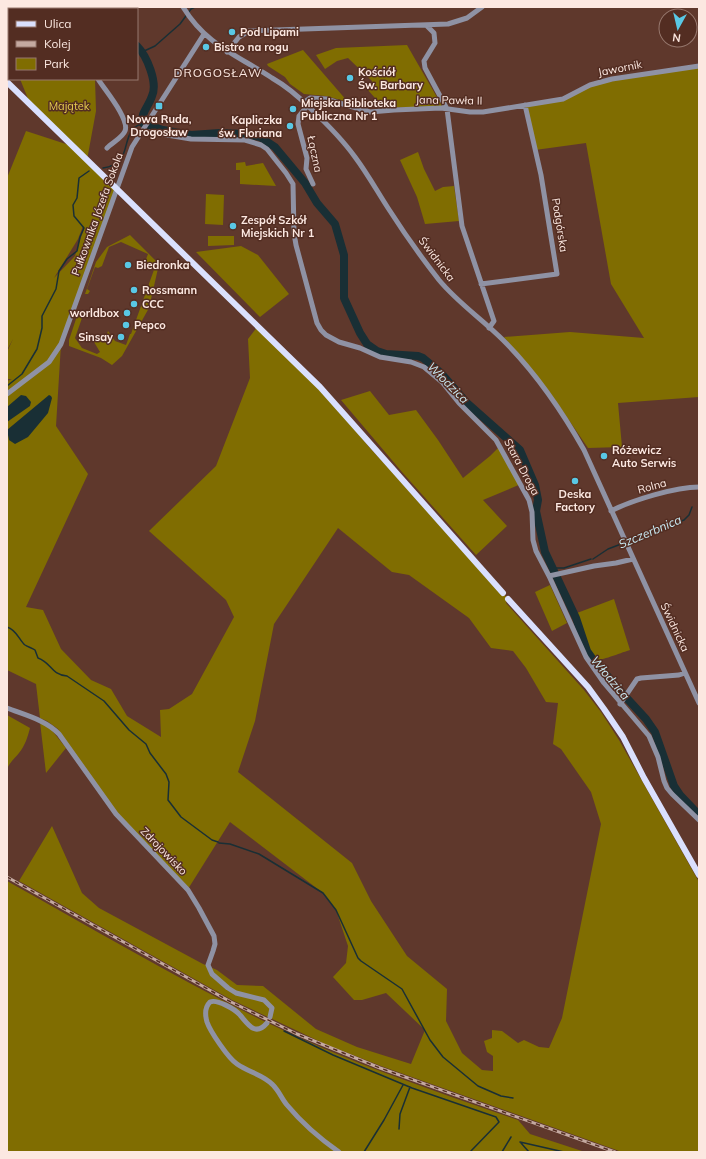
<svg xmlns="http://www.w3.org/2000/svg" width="706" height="1159" font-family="Mulish,sans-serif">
  <rect width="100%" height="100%" fill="#5f382c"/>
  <!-- green -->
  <path fill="#806d01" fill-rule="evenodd" d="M7 7H84L85 9H9V50Z
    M407 45 442 106 384 108 367 89 372 84V81L348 58 337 61 325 69 316 55 336 48Z
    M303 50 348 102 326 96 304 94 290 84 285 77 268 66 267 64Z
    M699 66V397L618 403 622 447 588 448 549 391 504 337 570 332 644 338 611 284 586 143 535 150 525 105 563 99 590 85Z
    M20 79H95L96 111 87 160 117 189 61 344 56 426 88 474 26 607 43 610 61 649 91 680 111 689 127 716 161 737 160 710 169 709 192 694 234 617 226 600 149 531 216 466 250 378 248 339 258 326 320 387 369 447 503 593 508 599 506 603 584 690 601 712 619 740 699 882V1152H622L381 1066 325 1044 232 1000 19 881 52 826 82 893 99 908 203 964 217 970 237 985 263 986 316 1029 357 1047 411 1064 425 1030 386 993 362 1000H354L333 977 346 963 348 946 336 910 323 893 230 822 188 889 116 814 58 729 47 721 40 718 36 684 7 670V381L12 379H7V352L13 339 7 350V178L26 131 72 146 31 106ZM83 226 84 228 75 256 54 278 78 239ZM338 528 392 572 409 575 469 618 491 648 513 651 526 668 546 702 558 703 553 744 561 749 591 792 601 824 562 1018 549 1048 539 1047 524 1040 518 1043 502 1031 492 1030V1038L484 1041 487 1052 493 1056V1071L482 1070 462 1053 446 1021 447 989 407 956 371 901 352 863 238 772 255 721 274 624Z
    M418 152 424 169 435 191 443 187 454 186 459 221 425 224 417 197 400 160Z
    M245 162 246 166 263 163 276 186 240 184V170H236V163Z
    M206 194 224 195 223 225 205 224Z
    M130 235 159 264 149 308 122 356 112 365 101 358 69 346V340L78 313 81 314 82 318 75 338 82 348 97 354 100 352 94 342 107 334 108 331 115 341 126 345 130 334H131L155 267 145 262 148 254 121 242 109 247 102 266 98 268 95 267 87 289 90 291 88 294H85L96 262 107 247Z
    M208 236H234V245L208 246Z
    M241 246 258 255 289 294 260 317 196 252Z
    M370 391 389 415 416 410 438 440 463 478 490 456 500 446 521 484 483 500 507 526 476 555 402 472 341 400Z
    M550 585 567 623 552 631 535 592Z
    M614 599 630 650C623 652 601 661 596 660 586 658 579 628 576 618L577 613Z
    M7 715 30 728C28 736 25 746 19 753 15 758 10 762 7 769Z
    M40 722 50 728 66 748 46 773Z
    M7 881C94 929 180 981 270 1024 350 1063 435 1091 518 1120L530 1134 585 1152H7Z"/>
  <!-- water -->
  <path fill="#192f35" d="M21 395 26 396 31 402 30 406 7 422V407Z
    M49 395 51 396 52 398 48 413 28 437 15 444 9 440 7 430Z"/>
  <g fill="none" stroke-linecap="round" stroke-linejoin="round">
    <!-- stream -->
    <path stroke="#192f35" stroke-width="1.5" d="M142 52 155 46 180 24 191 9 195 7H222
      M103 168C130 164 122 145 132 130 135 126 139 125 142 123
      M7 386 22 374 37 349 42 328V316L56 289 59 271 67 259 77 251 80 237 84 228 74 216 73 205 77 198 79 178 89 171
      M593 559 608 549 684 520 689 515 692 507
      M553 568H564L591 559
      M7 627C17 630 19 640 25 645 28 647 32 648 35 650L38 658C52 663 50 674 67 676L104 701 129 730 146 744 150 753 166 774 169 782 168 800 181 817 212 840 218 842
      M219 843 230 844 259 854 323 893 336 910 358 958 361 961 402 989 430 1040 443 1057 478 1086 501 1096 513 1098
      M284 1031 333 1055 412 1088 496 1117 499 1122 470 1152
      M399 1129 400 1114 410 1087
      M520 1142 564 1152
      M521 1143 529 1152
      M364 1152 384 1120 403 1085
      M502 1152 511 1137"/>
    <!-- river -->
    <path stroke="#192f35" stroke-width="8" d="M96 7V9
      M137 46C147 56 158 83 152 96 149 106 141 112 142 123L163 130 191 135 220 133 245 134 260 137 275 147 305 183 317 203 335 224 344 255V298L360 333 367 344 377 351 386 354 418 356 423 358 441 373 467 403 520 450 535 485 538 500 536 511 545 552 576 618 587 651 592 658 623 694 646 719 655 732 674 786 680 795 699 815"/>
    <!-- minor -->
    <path stroke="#8f92a4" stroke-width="5" d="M90 7V9
      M183 7C206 45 237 55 272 78 286 86 299 97 310 108 326 123 342 139 355 157 367 173 377 191 388 208 404 233 421 257 439 280 458 303 482 319 503 340 535 372 562 411 584 450L699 703
      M427 26 434 33 435 43 424 61 425 68 447 109 462 226 494 321 489 328
      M227 52 239 37 249 31 448 24 467 18 482 7
      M98 79C104 89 130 119 125 131 123 137 112 143 107 148
      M304 102 310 98 326 99 370 112 394 110 441 108 470 112H483L563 99 590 85 612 79 699 66
      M308 105 299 116 298 124 307 158 306 169 313 184
      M143 131 191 139 245 140 261 145 267 149 286 173 293 184 294 233 296 245 317 323 321 330 326 335 339 342 360 348 380 357 411 362 424 367 442 382 459 403 496 440 529 500 532 512 533 540 536 551 549 576 586 657 604 683 649 736 658 757 664 781 667 788 672 794 699 820
      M481 284 557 274 541 175 525 105
      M7 394 49 362 61 344 132 147 204 34
      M611 511C632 500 676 487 699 487
      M549 576 594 566 616 563 633 559
      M620 704 637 679 641 678 679 675 685 673
      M7 708C25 715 46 720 59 734L116 814 188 890 199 908 214 936 215 944 213 951 208 965 212 974 228 988 236 993 264 1000 272 1008 270 1017
      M267 1023C255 1037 248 1024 240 1015 235 1009 217 999 210 1002 205 1007 205 1015 207 1022 210 1031 228 1058 237 1064 248 1072 264 1075 273 1085 279 1091 282 1099 287 1105 302 1123 319 1138 339 1152"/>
    <!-- major -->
    <path stroke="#dae0fd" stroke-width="6" d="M7 82 320 387 503 593
      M508 599 588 687 604 709 623 737 644 778 699 875"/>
    <defs>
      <path id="rail" d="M7 877 231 1002 297 1034 380 1068 615 1152"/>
    </defs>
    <!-- rail casing -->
    <use href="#rail" stroke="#c4a9a0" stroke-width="3"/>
    <!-- rail -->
    <use href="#rail" stroke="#532d22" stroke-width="1.5" stroke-dasharray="4.5" stroke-linecap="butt"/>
  </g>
  <!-- markers -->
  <g fill="#59c8e5" stroke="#532d22" stroke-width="1.5">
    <circle cx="232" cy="32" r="4"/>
    <circle cx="206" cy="47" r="4"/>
    <circle cx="350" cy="78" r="4"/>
    <rect x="155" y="102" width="8" height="8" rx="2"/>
    <circle cx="293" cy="109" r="4"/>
    <circle cx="290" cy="126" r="4"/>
    <circle cx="233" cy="226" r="4"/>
    <circle cx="128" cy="265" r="4"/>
    <circle cx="134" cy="290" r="4"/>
    <circle cx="134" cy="304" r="4"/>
    <circle cx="127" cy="313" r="4"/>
    <circle cx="126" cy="325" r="4"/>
    <circle cx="121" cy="337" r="4"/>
    <circle cx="604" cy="456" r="4"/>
    <circle cx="575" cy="481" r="4"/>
  </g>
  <g text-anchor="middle" stroke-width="3" stroke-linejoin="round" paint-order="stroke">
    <!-- poi labels -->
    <g font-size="11" font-weight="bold" fill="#fce8e1" stroke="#532d22" text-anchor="start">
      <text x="240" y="36">Pod Lipami</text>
      <text x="214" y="51">Bistro na rogu</text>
      <text x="358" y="76">Kościół<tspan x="358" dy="13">Św. Barbary</tspan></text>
      <text x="301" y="107">Miejska Biblioteka<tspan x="301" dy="13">Publiczna Nr 1</tspan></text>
      <text x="159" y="123" text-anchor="middle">Nowa Ruda,<tspan x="159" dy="13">Drogosław</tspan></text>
      <text x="282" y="124" text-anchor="end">Kapliczka<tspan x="282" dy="13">św. Floriana</tspan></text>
      <text x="241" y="224">Zespół Szkół<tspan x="241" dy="13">Miejskich Nr 1</tspan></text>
      <text x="136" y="269">Biedronka</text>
      <text x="142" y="294">Rossmann</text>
      <text x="142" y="308">CCC</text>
      <text x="119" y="317" text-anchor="end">worldbox</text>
      <text x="134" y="329">Pepco</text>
      <text x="113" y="341" text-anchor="end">Sinsay</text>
      <text x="612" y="454">Różewicz<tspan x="612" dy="13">Auto Serwis</tspan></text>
      <text x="575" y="498" text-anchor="middle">Deska<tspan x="575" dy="13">Factory</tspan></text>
    </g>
    <!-- street labels -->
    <g font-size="11" fill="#fce8e1" stroke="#532d22">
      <text transform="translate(620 68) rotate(-11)" y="4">Jawornik</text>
      <text transform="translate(449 100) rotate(1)" y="4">Jana Pawła II</text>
      <text transform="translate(315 154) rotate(78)" y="4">Łączna</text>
      <text transform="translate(97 214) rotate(-70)" y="4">Pułkownika Józefa Sokola</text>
      <text transform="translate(560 225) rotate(81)" y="4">Podgórska</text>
      <text transform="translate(437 259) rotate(53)" y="4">Świdnicka</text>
      <text transform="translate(522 467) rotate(62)" y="4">Stara Droga</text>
      <text transform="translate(652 486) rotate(-15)" y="4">Rolna</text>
      <text transform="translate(675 627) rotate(65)" y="4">Świdnicka</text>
      <text transform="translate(164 851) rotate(46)" y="4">Zdrojowisko</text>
    </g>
    <!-- park labels -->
    <g font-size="11" fill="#e7cd50" stroke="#532d22">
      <text x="69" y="110">Majątek</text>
    </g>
    <!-- neighbourhood labels -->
    <g font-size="12" letter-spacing="1" fill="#fce8e1" stroke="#532d22">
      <text x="218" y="77">DROGOSŁAW</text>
    </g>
    <!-- water labels -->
    <g font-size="12" font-style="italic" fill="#c9eaf3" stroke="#532d22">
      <text transform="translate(448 383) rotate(45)" y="4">Włodzica</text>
      <text transform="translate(650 532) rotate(-23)" y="4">Szczerbnica</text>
      <text transform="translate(610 678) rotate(50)" y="4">Włodzica</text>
    </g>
  </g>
  <!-- border -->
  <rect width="706" height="1159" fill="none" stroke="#fce8e1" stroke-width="16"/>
  <!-- legend -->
  <rect x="8" y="8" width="130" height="72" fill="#532d22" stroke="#97786e"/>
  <rect x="16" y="21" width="20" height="6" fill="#dae0fd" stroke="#97786e"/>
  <text x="44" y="28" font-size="12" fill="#fce8e1">Ulica</text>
  <rect x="16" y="41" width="20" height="6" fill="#c4a9a0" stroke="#97786e"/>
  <text x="44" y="48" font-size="12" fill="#fce8e1">Kolej</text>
  <rect x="16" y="58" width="20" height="12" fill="#806d01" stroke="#97786e"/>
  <text x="44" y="68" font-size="12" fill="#fce8e1">Park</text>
  <!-- north arrow -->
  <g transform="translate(678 28) rotate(188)"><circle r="19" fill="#532d22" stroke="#97786e"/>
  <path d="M0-3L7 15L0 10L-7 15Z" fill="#59c8e5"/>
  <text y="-6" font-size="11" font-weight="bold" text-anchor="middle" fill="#fce8e1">N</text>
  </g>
</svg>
